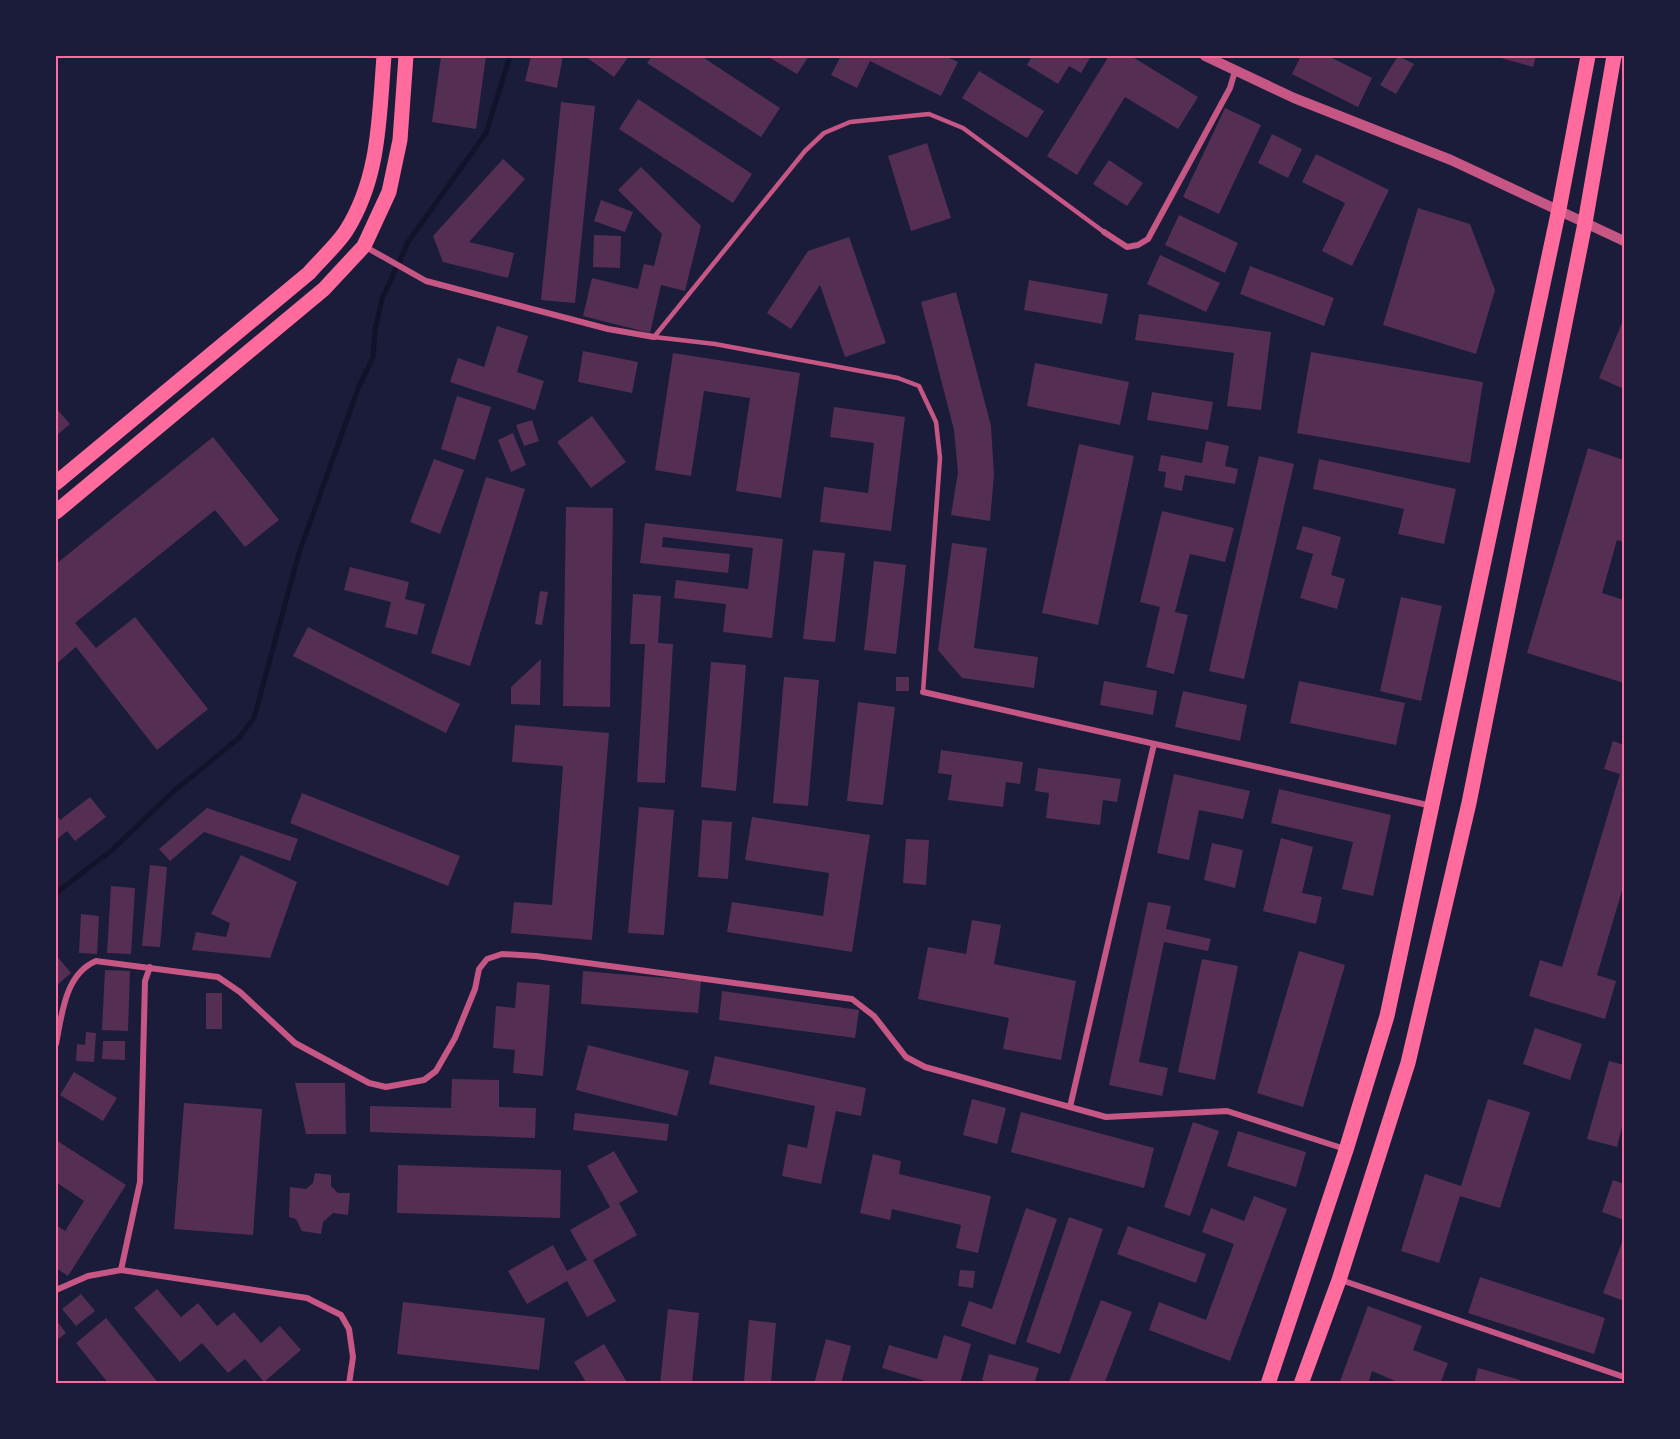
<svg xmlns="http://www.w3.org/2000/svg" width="1680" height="1439" font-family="'DM Sans',sans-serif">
  <rect width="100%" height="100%" fill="#1b1b3a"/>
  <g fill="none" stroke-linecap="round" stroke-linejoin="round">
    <!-- stream -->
    <path stroke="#12122b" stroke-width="5" d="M56 893 112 850 175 790 238 739 254 718 299 553 358 389 373 357 375 330 382 299 408 242 486 133 510 56"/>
  </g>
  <!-- building -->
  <path fill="#542f53" d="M441 56H486L476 129 432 122Z
    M531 56H563L557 88 525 81Z
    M587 56H629L614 77 586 57Z
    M652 56H701L780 108 761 137 647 63Z
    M767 56H809L797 74Z
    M841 56H945L958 62 941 96 870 61 857 88 831 75Z
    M1032 56H1091L1081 73 1069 66 1058 84 1027 65Z
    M1109 56H1131L1198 97 1178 129 1125 97 1077 175 1047 156Z
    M1301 56H1328L1372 78 1358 107 1292 74Z
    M1398 56 1414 64 1396 94 1380 85Z
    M1502 56H1536L1533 67 1501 58Z
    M979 71 1044 111 1027 138 962 98Z
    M638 99 752 174 733 203 619 129Z
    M561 102 595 106 575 303 541 300Z
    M1225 108 1261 125 1219 214 1183 197Z
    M1272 134 1302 149 1288 178 1258 163Z
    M927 143 951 218 911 231 888 156Z
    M1316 154 1389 190 1352 266 1322 251 1345 203 1302 182Z
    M503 159 525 179 469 242 514 253 508 278 443 262 433 236Z
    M1109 160 1143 183 1127 206 1093 184Z
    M641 167 701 226 685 291 661 285 650 333 583 316 592 278 638 289 644 264 654 266 662 234 618 190Z
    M601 200 633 212 625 232 594 221Z
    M1418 208 1470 224 1495 290 1476 354 1383 325Z
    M1179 215 1238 243 1225 273 1165 245Z
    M594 235 621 236 620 268 593 267Z
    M849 237 886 343 845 357 820 285 791 329 767 313 808 251Z
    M1160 255 1220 283 1206 312 1147 284Z
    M1250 266 1334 298 1324 326 1240 294Z
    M1029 280 1108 294 1102 324 1024 310Z
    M956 292 991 426 994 475 990 521 951 515 958 472 954 430 921 302Z
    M1139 314 1271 332 1261 410 1227 406 1234 353 1135 340Z
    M1624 318V389L1599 378Z
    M497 326 528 336 517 372 544 381 535 410 450 382 458 358 484 367Z
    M583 351 638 362 632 393 578 382Z
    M1311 352 1483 382 1470 463 1297 433Z
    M673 353 800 373 781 498 736 491 750 398 704 391 691 476 655 470Z
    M1035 363 1129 382 1120 425 1027 406Z
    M1152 392 1213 402 1208 430 1147 420Z
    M457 396 491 407 475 460 441 449Z
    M834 407 905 417 891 531 820 522 824 487 868 493 874 443 830 437Z
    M56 408 70 424 56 436Z
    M592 416 626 462 591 488 557 442Z
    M532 420 539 441 524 446 516 425Z
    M513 433 526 465 511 472 498 440Z
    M213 437 279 520 245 547 215 510 75 623 96 648 135 617 208 709 157 750 76 647 56 664V564Z
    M1206 441 1229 446 1225 466 1238 469 1235 484 1185 475 1182 491 1164 487 1166 472 1158 471 1161 455 1202 463Z
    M1079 444 1134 456 1098 625 1042 613Z
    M1588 448 1624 460V542L1617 540 1602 593 1624 600V683L1527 653Z
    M1259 456 1294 464 1244 679 1209 671Z
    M434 459 464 470 440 534 410 522Z
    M1319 459 1456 489 1444 544 1398 534 1404 509 1313 489Z
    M486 477 525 489 470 666 431 653Z
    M566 507 613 508 610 707 563 706Z
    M1162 511 1234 528 1225 562 1190 554 1175 612 1188 615 1174 674 1146 667 1160 607 1140 602Z
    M645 523 783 539 772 638 723 632 726 604 674 598 676 580 748 589 753 548 663 537 662 547 730 554 728 573 640 563Z
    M1303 526 1341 537 1331 575 1345 579 1337 609 1300 598 1313 554 1296 549Z
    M952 543 987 548 974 648 1038 657 1034 688 962 678 938 650Z
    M813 550 845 553 835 642 803 639Z
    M874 561 906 565 896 654 864 650Z
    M350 567 409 582 405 599 425 604 417 635 385 627 391 602 344 590Z
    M540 591 548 592 542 625 535 624Z
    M633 594 661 596 658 643 673 644 665 783 637 782 645 644H630Z
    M1401 597 1442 606 1421 701 1380 691Z
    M308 627 460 704 446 733 293 656Z
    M541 659 540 705 511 704V687Z
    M711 662 746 665 736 791 701 787Z
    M784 677 819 680 808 806 773 803Z
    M896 677H909V691H896Z
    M1104 681 1157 691 1153 715 1100 705Z
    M1299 681 1405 703 1396 745 1290 723Z
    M1183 691 1247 705 1240 741 1175 727Z
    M858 702 895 707 883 805 847 801Z
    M515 725 609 733 592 940 511 933 514 902 552 905 563 766 512 762Z
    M1613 741 1624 745V884L1597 975 1616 981 1605 1019 1529 996 1540 960 1562 967 1620 774 1604 769Z
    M941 750 1023 762 1020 784 1006 782 1003 807 948 800 952 775 938 773Z
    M1038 768 1121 779 1117 802 1103 800 1100 825 1046 818 1049 793 1035 791Z
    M1174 774 1250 791 1243 819 1199 810 1189 860 1157 853Z
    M1279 789 1391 815 1373 896 1342 889 1353 842 1271 823Z
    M302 793 460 856 448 886 290 823Z
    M90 797 106 817 75 841 67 831 56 840V814L60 820Z
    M639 807 674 810 664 935 628 933Z
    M207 808 298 839 290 861 204 832 170 861 159 849Z
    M752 817 870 835 852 952 727 932 732 902 823 916 829 873 745 860Z
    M702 820 732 822 728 879 698 877Z
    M1281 838 1313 847 1302 893 1322 897 1316 924 1263 911Z
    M906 839 929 840 926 885 903 883Z
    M1212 843 1243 850 1235 888 1204 880Z
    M241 855 297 882 270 958 192 950 196 932 226 937 230 923 211 914Z
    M150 865 167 867 160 947 142 946Z
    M111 886 135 888 131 954 107 953Z
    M1148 902 1171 906 1166 929 1211 939 1208 951 1164 942 1139 1062 1168 1068 1162 1096 1109 1085Z
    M81 914 99 916 97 954 79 953Z
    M972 920 1001 925 994 964 1076 981 1061 1060 1003 1049 1009 1018 918 999 928 947 966 954Z
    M1299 951 1345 965 1303 1107 1257 1093Z
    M56 955 71 973 56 986Z
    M1202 959 1238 966 1215 1080 1178 1072Z
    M105 970 130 971 128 1031 102 1030Z
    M583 971 701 981 698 1013 581 1004Z
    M517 982 550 985 543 1076 513 1073 515 1050 493 1048 496 1006 515 1008Z
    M722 991 859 1010 855 1038 719 1020Z
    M206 993H222V1029H206Z
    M1535 1028 1582 1044 1570 1080 1523 1064Z
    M86 1032 96 1033 94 1062 76 1061 77 1044 85 1045Z
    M103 1041H125V1060L102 1059Z
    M588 1045 689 1071 677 1116 576 1090Z
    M715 1056 866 1088 861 1116 836 1111 821 1184 782 1176 788 1144 807 1148 815 1106 709 1084Z
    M1609 1061 1624 1065V1119L1617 1147 1587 1139Z
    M74 1072 117 1098 103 1121 60 1095Z
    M452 1079 499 1080V1107L536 1108 535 1138 370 1132V1106L451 1108Z
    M295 1083H345L346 1134H306Z
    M972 1099 1006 1108 997 1144 963 1135Z
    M1488 1099 1530 1112 1500 1208 1460 1196 1439 1263 1401 1251 1425 1174 1461 1186Z
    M184 1103 262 1109 253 1235 174 1229Z
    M1021 1112 1154 1148 1144 1188 1011 1152Z
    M575 1113 669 1124 667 1141 573 1130Z
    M1193 1122 1219 1131 1190 1216 1164 1207Z
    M1238 1131 1306 1152 1296 1187 1227 1166Z
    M56 1140 126 1185 68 1276 56 1268V1225L65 1231 84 1201 56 1182Z
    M614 1151 638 1192 619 1203 637 1235 593 1260 616 1301 587 1317 567 1281 527 1304 508 1271 553 1245 567 1271 587 1260 570 1230 610 1207 587 1166Z
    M873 1154 901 1161 899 1174 991 1196 978 1253 956 1248 961 1225 892 1209 890 1220 860 1213Z
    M398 1165 561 1170 560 1218 397 1213Z
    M315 1173 331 1175V1186L338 1193H350L348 1215 333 1213 323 1222 321 1234 302 1231 296 1219 289 1217 290 1187 306 1189 313 1183Z
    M1613 1180 1624 1184V1220L1602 1212Z
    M1254 1196 1287 1209 1230 1361 1149 1330 1159 1302 1206 1320 1234 1244 1202 1232 1211 1208 1244 1221Z
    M1026 1208 1057 1219 1015 1345 961 1326 969 1301 992 1309Z
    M1069 1217 1103 1229 1060 1354 1026 1342Z
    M1128 1226 1206 1254 1196 1283 1117 1254Z
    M1622 1242 1624 1243V1301L1603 1293Z
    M960 1270 975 1271 973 1288 958 1286Z
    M1480 1277 1605 1318 1594 1354 1468 1313Z
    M157 1289 181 1317 198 1303 217 1326 234 1312 261 1343 280 1326 301 1350 264 1382 245 1359 228 1373 202 1343 180 1362 134 1308Z
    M81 1294 95 1311 76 1326 62 1309Z
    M1101 1300 1132 1312 1104 1384H1068Z
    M403 1302 545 1318 539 1370 397 1354Z
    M1368 1306 1422 1326 1413 1350 1448 1363 1440 1384H1402L1372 1371 1368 1384H1339Z
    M668 1309 699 1313 692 1384H660Z
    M106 1318 159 1384H109L76 1343Z
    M56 1320 66 1333 56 1341Z
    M749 1320 776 1323 771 1383 744 1381Z
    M944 1335 971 1344 960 1384H935L882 1368 889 1345 937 1359Z
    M826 1339 851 1346 841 1384H814Z
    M604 1344 628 1384H587L574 1362Z
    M989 1354 1039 1368 1034 1384H995L982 1380Z
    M1478 1368 1520 1380 1519 1384H1474Z"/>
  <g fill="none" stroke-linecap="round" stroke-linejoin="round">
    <!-- service -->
    <path stroke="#c65784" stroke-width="4.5" d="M654 337 805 151 824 133 850 122 929 114 963 128 1104 232
      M654 337 715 344 898 378 919 386 936 422 940 458 923 692"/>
    <!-- minor -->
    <path stroke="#c65784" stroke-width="6" d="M1104 232 1127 247 1138 245 1148 239 1230 88 1235 71
      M364 246 426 281 608 329 654 337
      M923 692 1432 806
      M56 1044C62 1014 65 974 96 961L218 977 240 992 295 1043 369 1083 386 1087 424 1080 436 1071 455 1038 475 989 479 969 487 959 502 954 536 956 852 999 874 1016 906 1057 925 1067 1106 1117 1227 1111 1345 1149
      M1070 1107 1154 744
      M121 1270 140 1182 145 981 150 967
      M1341 1280 1624 1377
      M56 1290 88 1276 121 1270 307 1298 341 1315 349 1329 353 1357 349 1384"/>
    <!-- tertiary -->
    <path stroke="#c65784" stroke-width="10" d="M1205 56 1294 98 1451 160 1624 241"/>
    <!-- primary -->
    <path stroke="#ff6b9d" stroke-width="15" d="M56 483 309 273C321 259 336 246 346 231 380 177 379 117 384 56
      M56 512 324 289 364 246 389 192 400 140 406 56
      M1268 1384 1346 1150 1387 1016 1559 209 1588 56
      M1301 1384 1339 1280 1408 1063 1469 803 1585 223 1614 56"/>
  </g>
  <!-- border -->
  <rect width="1680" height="1439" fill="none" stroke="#1b1b3a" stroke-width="114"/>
  <rect x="57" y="57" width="1566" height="1325" fill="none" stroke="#ff6b9d" stroke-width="2"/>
</svg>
